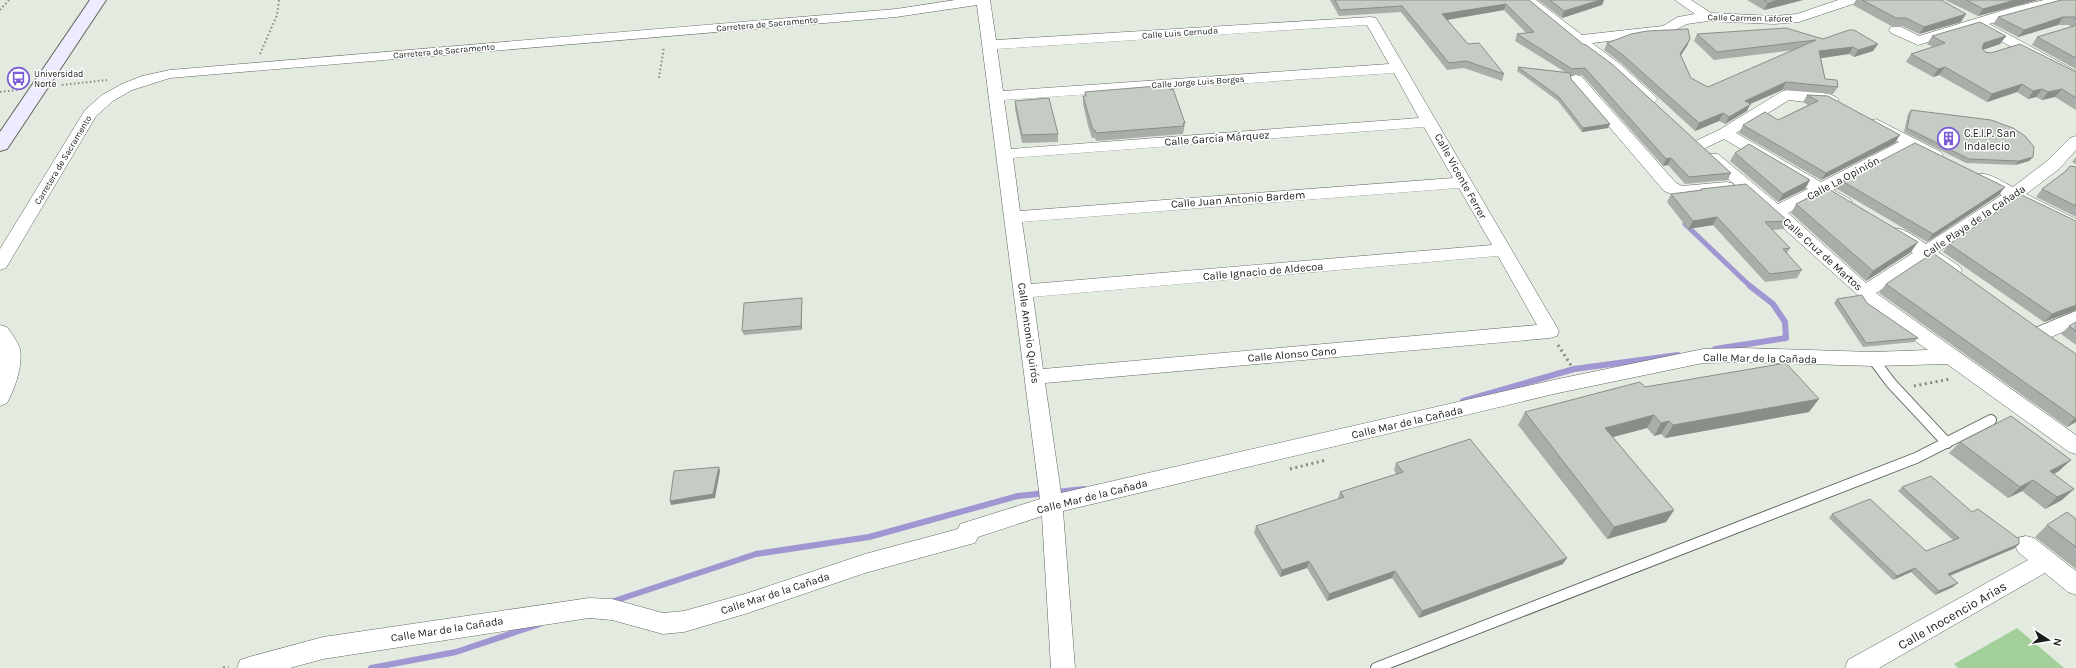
<svg xmlns="http://www.w3.org/2000/svg" width="2076" height="668" font-family="Karla,sans-serif">
  <rect width="100%" height="100%" fill="#e3ebe1"/>
  <!-- green -->
  <path fill="#a3cf9b" d="M2017 628 2064 668H1958L1954 664Z"/>
  <g fill="none" stroke-linecap="round" stroke-linejoin="round">
    <!-- stream-far1 -->
    <path stroke="#a096d2" stroke-width="5" d="M1685 224 1751 287"/>
    <!-- stream -->
    <path stroke="#a096d2" stroke-width="6" d="M1715 349 1786 338 1785 322 1773 304 1750 286
      M1463 401 1574 369 1678 355
      M608 603 756 554 869 537 1018 496 1084 489
      M371 668 456 652 540 624"/>
    <defs>
      <path id="lane" d="M1873 359 1891 383 1947 443
        M1376 668 1916 458 1991 420"/>
      <path id="street" d="M955 0H990L996 40 1371 17 1376 18 1559 331 1557 336 1550 338 1045 383 1061 493 1558 379 1703 349 1743 348 1873 352 1928 350 1865 306 1859 296 1704 157 1706 154H1718L1778 204 1808 189 1724 139 1705 148H1693L1691 145 1693 142 1719 130 1781 92 1786 90C1798 91 1832 90 1839 100L1836 103 1831 105 1789 100 1736 133 1821 182 1899 142 1870 127 1868 124 1870 121 1876 119 1941 152 1943 155 1941 158H1929L1911 149 1833 190 1850 199 1852 203 1850 207C1839 210 1830 202 1820 196L1788 213 1866 283 1913 253 1889 237 1886 233 1889 229C1902 225 1915 237 1926 244L2002 195 1975 182 1973 178 1975 174C1988 171 2002 182 2013 187L2047 161 2070 138 2076 136V150L2059 169 2026 194 2076 219V232L2015 202 1938 252 1959 266 1962 270 1959 274C1947 278 1936 268 1926 261L1876 293 2076 435V454L2069 452 1947 364 1873 366 1743 362 1703 363 1558 393 1063 511 1075 668H1051L1042 516 978 537 975 543 967 545 865 573 748 613 684 632 663 634 612 620 589 618 323 659 290 668H237L240 660 249 657 323 637 589 598 612 599 663 613 684 611 748 593 865 554 958 529 960 524 1040 499 977 5 896 17 170 78 132 90 113 101 96 116 6 268 0 270V249L85 110 102 95 122 84 142 76 170 70 896 9ZM1367 25 1389 64 1003 91 997 49ZM1394 73 1419 118 1011 149 1004 100ZM1424 127 1453 178 1020 211 1013 158ZM1459 188 1492 245 1031 284 1022 222ZM1498 256 1537 325 1043 369 1033 297Z
        M1520 0H1536L1582 35 1663 26 1678 17 1695 14 1675 0H1691L1711 13 1774 16 1797 14 1838 0H1858L1856 3 1799 22 1774 24 1708 21 1687 24 1667 34 1592 43 1620 64 1655 96 1658 99 1655 102H1645L1610 70Z
        M2044 0H2069L2067 3 1989 24 2076 71V81L1976 28 1918 45 1891 33 1889 30 1891 27H1901L1919 36 2014 7Z
        M1576 75 1581 76 1676 183 1682 186 1726 182 1732 183 1734 187 1732 191 1679 197 1664 191 1571 82 1569 79 1571 76Z
        M2076 311V326L2049 338 2042 340 2035 338 2033 333 2035 328Z
        M0 325 7 327C11 333 18 342 20 349 23 366 15 388 7 403L0 406Z
        M2026 536 2034 538 2076 571V595L2068 592 2045 573 1879 668H1845L1848 660 2028 560 2018 552 2015 545 2018 538Z"/>
      <path id="secondary" d="M90 0H106L7 149 0 151V132Z"/>
    </defs>
    <!-- lane casing -->
    <use href="#lane" stroke="#5f665e" stroke-width="12"/>
    <!-- street casing -->
    <use href="#street" stroke="#5f665e" stroke-width="1"/>
    <!-- secondary casing -->
    <use href="#secondary" stroke="#5f665e" stroke-width="2"/>
    <!-- path-far1 -->
    <path stroke="#858b84" stroke-width="2" stroke-dasharray="1.5 2.5" stroke-linecap="butt" d="M0 10 9 0
      M260 54 277 15 279 0
      M659 78 664 47
      M62 85 107 80
      M0 92 17 90"/>
    <!-- path -->
    <path stroke="#858b84" stroke-width="3" stroke-dasharray="2 3.5" stroke-linecap="butt" d="M1558 345 1572 367
      M1914 386 1950 379
      M1290 469 1326 460
      M223 668 229 667"/>
    <!-- lane -->
    <use href="#lane" stroke="#fff" stroke-width="10"/>
    <!-- street -->
    <use href="#street" fill="#fff" fill-rule="evenodd"/>
    <!-- secondary -->
    <use href="#secondary" fill="#eeebfe" fill-rule="evenodd"/>
  </g>
  <!-- wall -->
  <path fill="#a9afa8" d="M1330 0H1529L1731 173 1728 180 1685 184 1668 165 1663 166 1582 75H1571V79L1610 124 1608 128 1582 132 1558 101 1517 71 1518 67 1565 72 1515 41 1517 34 1526 33 1504 10 1447 20 1468 44 1504 74 1502 81 1464 68 1447 70 1401 12 1339 16Z
    M1538 0H1604L1602 5 1562 18Z
    M1747 0H1803L1764 10Z
    M1856 0H1942L1961 22 1919 34 1902 26H1891L1853 5Z
    M1945 0H2038L1978 16Z
    M2076 0V69L2032 45 2037 37 2070 27 2069 25H2058L2018 37 1993 24 1998 17Z
    M1697 34 1823 39 1878 44 1873 51 1854 57 1849 54 1821 58 1825 79 1838 87 1833 94 1782 90 1750 104 1747 111 1725 124 1719 121 1695 131 1621 63 1604 50 1607 43 1690 39 1687 46 1681 55 1691 78 1708 87 1794 50 1714 60 1694 41Z
    M1932 36H2006L2000 44 1983 50 1985 52 2076 72V110L2055 97 2042 100 2036 97 2028 99 2017 92 1987 102 1939 75 1933 77 1906 62 1911 54 1933 47 1927 44Z
    M1085 92 1185 123 1183 134 1096 141 1095 138H1092L1088 126 1083 104V96H1085Z
    M1807 95 1895 143 1821 180 1739 133 1743 125 1778 120 1808 105 1803 102Z
    M1015 101 1058 134V142L1022 143 1015 109Z
    M1911 110 2033 157 2029 161 2015 165 1966 163 1904 132 1908 114Z
    M1735 153 1810 180 1805 189 1778 202 1730 161Z
    M2076 157V164L2072 162Z
    M2070 166 2076 167V217L2036 197 2042 189 2065 172Z
    M1842 181 1999 195 1927 242 1837 189Z
    M1701 189 1788 221 1783 229 1772 230 1790 248 1787 253 1802 270 1797 278 1765 282 1713 225 1688 229 1667 202 1671 194 1700 190Z
    M1796 204 1911 252 1866 281 1791 213Z
    M1949 244 2076 310 2044 322 1943 252Z
    M1886 284 2042 331 2076 354V422L2067 427 1879 293Z
    M1837 299 1867 303 1918 338 1914 342 1863 347 1834 303Z
    M802 302V330L744 335 742 331Z
    M2076 322V345L2061 334 2069 326Z
    M1645 387 1809 412 1665 438 1661 434 1654 436 1647 428 1613 437 1674 510 1666 522 1607 539 1518 425 1525 412Z
    M1960 442 2059 471 2054 474 2062 500 2045 509 2022 491 2008 498 1949 453Z
    M1396 463 1563 564 1419 618 1392 578 1327 601 1307 568 1280 577 1254 533 1256 526 1338 499 1340 492 1396 474 1394 470Z
    M1902 487 2015 548 1950 576 1953 587 1935 595 1911 572 1893 580 1829 518 1832 514 1926 551 1953 540 1898 491Z
    M2076 519V569L2035 537 2047 525Z"/>
  <!-- shaded-wall -->
  <path fill="#898f88" d="M1600 0H1604L1602 5 1562 18 1564 11Z
    M1778 0H1803L1764 10 1768 3Z
    M2015 0H2038L1978 16 1983 9Z
    M1506 4 1504 10 1440 21 1442 14Z
    M1966 14 1961 22 1919 34 1924 27Z
    M2063 17 2058 25 2018 37 2024 30Z
    M2006 36 2000 44 1979 51 1984 43Z
    M1690 39 1687 46 1677 61 1680 54Z
    M1878 44 1873 51 1854 57 1858 50Z
    M1853 47 1849 54 1815 59 1819 51Z
    M1945 67 1939 75 1933 77 1938 69Z
    M1786 82 1782 90 1750 104 1747 111 1725 124 1729 117 1745 101Z
    M2022 84 2017 92 1987 102 1992 94Z
    M2042 89 2036 97 2028 99 2033 91Z
    M2062 89 2055 97 2042 100 2048 92Z
    M1723 113 1719 121 1695 131 1699 123Z
    M1610 124 1608 128 1582 132 1583 128Z
    M1900 135 1895 143 1821 180 1826 173Z
    M2033 157 2029 161 2015 165 2019 161Z
    M1671 158 1668 165 1663 166 1666 159Z
    M1810 180 1805 189 1778 202 1783 194Z
    M2005 187 1999 195 1927 242 1933 234Z
    M1717 217 1713 225 1688 229 1693 221Z
    M1918 242 1911 252 1866 281 1873 271Z
    M802 298V330L801 326Z
    M2076 305V310L2044 322 2052 314Z
    M1819 399 1809 412 1665 438 1673 425Z
    M1654 415 1647 428 1598 441 1605 428Z
    M2075 418H2076V422L2067 427Z
    M1669 421 1661 434 1654 436 1661 423Z
    M2071 460 2059 471 2039 482 2050 471Z
    M719 467 720 471 715 498 671 505 670 501Z
    M2033 480 2022 491 2008 498 2020 487Z
    M2074 489 2062 500 2045 509 2057 497Z
    M1674 510 1666 522 1607 539 1614 527Z
    M2019 544 2015 548 1944 578 1948 574Z
    M1567 558 1563 564 1419 618 1422 611Z
    M1309 561 1307 568 1280 577 1282 570Z
    M1915 568 1911 572 1893 580 1897 576Z
    M1395 571 1392 578 1327 601 1329 594Z
    M1958 583 1953 587 1935 595 1939 591Z"/>
  <!-- building -->
  <path fill="#c4ccc3" stroke="#898f88" d="M1335 0H1529L1583 44 1586 45 1612 64 1731 173 1689 177 1671 158 1666 159 1585 68 1572 69 1517 34 1534 32 1506 4 1442 14 1468 44 1479 43 1504 74 1466 61 1449 63 1402 6 1340 10Z
    M1550 0H1600L1564 11Z
    M1764 0H1778L1768 3Z
    M1862 0H1942L1943 1 1966 14 1924 27 1906 18H1896Z
    M1966 0H2015L1983 9Z
    M2061 0H2076V20L2075 17H2063L2024 30 1998 17Z
    M1980 22 2006 36 1984 43 1982 48 1985 52 1991 53 2020 44 2076 72V98L2062 89 2048 92 2042 89 2033 91 2022 84 1992 94 1945 67 1938 69 1911 54 1945 43 1932 36Z
    M2076 23V58L2037 37 2074 26Z
    M1786 28 1823 39 1849 30H1854L1878 44 1858 50 1853 47 1819 51 1825 79 1837 80 1838 87 1786 82 1745 101 1751 104 1729 117 1723 113 1699 123 1624 56 1607 43 1631 34 1647 31 1688 29 1690 39 1680 54 1691 78 1708 87 1816 40 1717 52 1697 34Z
    M1518 67 1570 73 1571 79 1610 124 1583 128 1559 97Z
    M1169 85 1170 90 1173 89 1185 123H1183L1184 126 1096 133 1095 130H1093L1089 117 1083 96H1086L1085 92Z
    M1807 95 1828 96 1900 135 1826 173 1743 125 1765 112 1778 120 1818 101Z
    M1049 98 1058 134 1022 135 1015 101Z
    M1911 110 1991 120 2013 128 2025 136 2034 147 2033 157 2019 161 1969 159 1907 128Z
    M1915 143 2005 187 1933 234 1842 181Z
    M1749 144 1810 180 1783 194 1735 153Z
    M2070 166 2076 167V206L2042 189 2066 171Z
    M1746 184 1788 221 1765 222 1790 248 1783 249 1802 270 1770 274 1717 217 1693 221 1671 194 1702 190 1701 189Z
    M1827 188 1918 242 1873 271 1796 204Z
    M2022 195 2076 221V305L2052 314 1949 244Z
    M1933 253 2042 331 2076 354V418H2075L1886 284Z
    M1862 295 1867 303 1918 338 1866 343 1837 299Z
    M802 298 801 326 742 331 744 303Z
    M2076 322V331L2069 326Z
    M1786 363 1819 399 1673 425 1669 421 1661 423 1654 415 1605 428 1674 510 1614 527 1525 412 1640 382 1645 387Z
    M2011 416 2071 460 2050 471 2074 489 2057 497 2033 480 2020 487 1960 442Z
    M1470 439 1567 558 1422 611 1395 571 1329 594 1309 561 1282 570 1256 526 1344 497 1340 492 1403 472 1396 463Z
    M719 467 713 494 670 501 674 471Z
    M1931 476 1972 512 1978 509 2019 539V544L1948 574 1958 583 1939 591 1915 568 1897 576 1832 514 1870 499 1926 551 1959 538 1902 487Z
    M2067 512 2076 519V547L2047 525Z"/>
  <!-- icons -->
  <defs>
    <symbol id="bus-ring" viewBox="-11 -11 22 22"><circle r="9.5" fill="#fff" stroke="#7c5dd7" stroke-width="1.5"/><path d="M-5-6H5V4H4V6H2V4H-2V6H-4V4H-5ZM-3.5-4V0h7V-4ZM-3.5 1.2v1.5H-2V1.2ZM2 1.2v1.5H3.5V1.2Z" fill="#7c5dd7"/></symbol>
    <symbol id="building-ring" viewBox="-11 -11 22 22"><circle r="9.5" fill="#fff" stroke="#7c5dd7" stroke-width="1.5"/><path d="M-4-6H4V6H1V3H-1V6H-4ZM-2.5-4.3h1.7v1.8h-1.7ZM.8-4.3h1.7v1.8H.8ZM-2.5-1h1.7V.8h-1.7ZM.8-1h1.7V.8H.8Z" fill="#7c5dd7"/></symbol>
  </defs>
  <g fill-rule="evenodd">
    <use href="#bus-ring" x="6" y="66" width="25" height="25"/>
    <use href="#building-ring" x="1936" y="126" width="25" height="25"/>
  </g>
  <g text-anchor="middle" stroke-width="3" stroke-linejoin="round" paint-order="stroke">
    <!-- far-street labels -->
    <g font-size="9" fill="#1a1d1a" stroke="#fff">
      <text transform="translate(1750 18) rotate(1)" y="3">Calle Carmen Laforet</text>
      <text transform="translate(767 24) rotate(-5)" y="3">Carretera de Sacramento</text>
      <text transform="translate(1180 33) rotate(-4)" y="3">Calle Luis Cernuda</text>
      <text transform="translate(444 51) rotate(-5)" y="3">Carretera de Sacramento</text>
      <text transform="translate(1198 82) rotate(-4)" y="3">Calle Jorge Luis Borges</text>
      <text transform="translate(63 160) rotate(-59)" y="3">Carretera de Sacramento</text>
    </g>
    <!-- far-poi labels -->
    <g font-size="9" fill="#1a1d1a" stroke="#fff" text-anchor="start">
      <text x="34" y="77">Universidad<tspan x="34" dy="10">Norte</tspan></text>
    </g>
    <!-- poi labels -->
    <g font-size="11" fill="#1a1d1a" stroke="#fff" text-anchor="start">
      <text x="1964" y="137">C.E.I.P. San<tspan x="1964" dy="13">Indalecio</tspan></text>
    </g>
    <!-- street labels -->
    <g font-size="11" fill="#1a1d1a" stroke="#fff">
      <text transform="translate(1217 138) rotate(-4)" y="4">Calle García Márquez</text>
      <text transform="translate(1461 176) rotate(61)" y="4">Calle Vicente Ferrer</text>
      <text transform="translate(1843 178) rotate(-28)" y="4">Calle La Opinión</text>
      <text transform="translate(1238 199) rotate(-4)" y="4">Calle Juan Antonio Bardem</text>
      <text transform="translate(1974 221) rotate(-34)" y="4">Calle Playa de la Cañada</text>
      <text transform="translate(1823 254) rotate(42)" y="4">Calle Cruz de Martos</text>
      <text transform="translate(1263 271) rotate(-5)" y="4">Calle Ignacio de Aldecoa</text>
      <text transform="translate(1029 333) rotate(82)" y="4">Calle Antonio Quirós</text>
      <text transform="translate(1292 354) rotate(-5)" y="4">Calle Alonso Cano</text>
      <text transform="translate(1760 358) rotate(1)" y="4">Calle Mar de la Cañada</text>
      <text transform="translate(1407 422) rotate(-13)" y="4">Calle Mar de la Cañada</text>
      <text transform="translate(1092 496) rotate(-14)" y="4">Calle Mar de la Cañada</text>
      <text transform="translate(775 593) rotate(-18)" y="4">Calle Mar de la Cañada</text>
      <text transform="translate(447 629) rotate(-9)" y="4">Calle Mar de la Cañada</text>
    </g>
    <!-- near-street labels -->
    <g font-size="13" fill="#1a1d1a" stroke="#fff">
      <text transform="translate(1952 615) rotate(-30)" y="5">Calle Inocencio Arias</text>
    </g>
  </g>
  <!-- north arrow -->
  <g transform="translate(2048 640) rotate(102)" stroke="#ffffff" stroke-width="3" paint-order="stroke">
  <path d="M0-3L7 15L0 10L-7 15Z" fill="#1a1d1a"/>
  <text y="-6" font-size="11" font-weight="bold" text-anchor="middle" fill="#1a1d1a">N</text>
  </g>
</svg>
